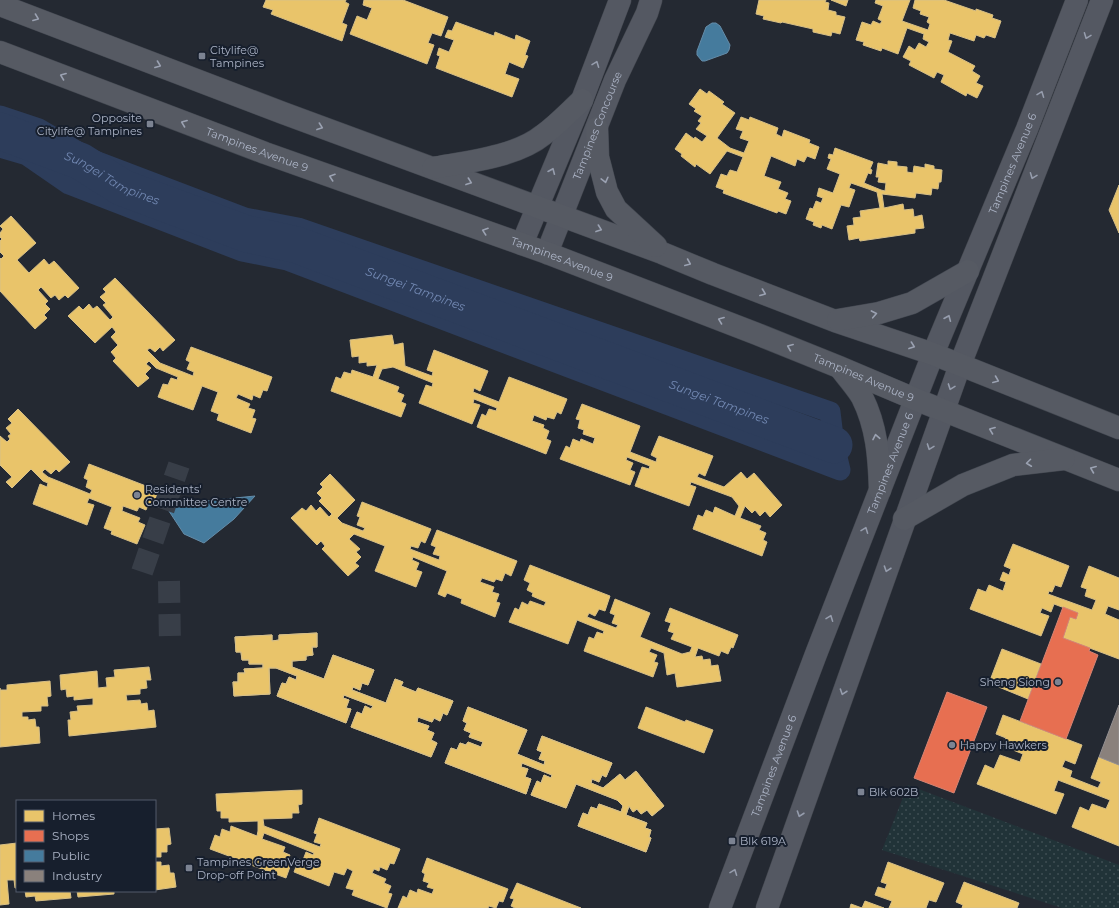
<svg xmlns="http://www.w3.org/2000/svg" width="1119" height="908" font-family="Montserrat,sans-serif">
  <defs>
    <pattern id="grass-dots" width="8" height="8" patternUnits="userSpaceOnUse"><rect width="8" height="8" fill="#213338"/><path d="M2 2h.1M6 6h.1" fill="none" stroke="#3f4e53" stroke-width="1.8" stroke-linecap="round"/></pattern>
  </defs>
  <rect width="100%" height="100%" fill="#242932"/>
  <!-- grass -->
  <path fill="url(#grass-dots)" d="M908 785 1119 865V908H1062L882 850Z"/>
  <!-- homes -->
  <path fill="#e9c46a" stroke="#d7bf86" d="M266 0H346L345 2 349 4 342 23 347 25 342 41 271 14 273 10 263 7Z
    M364 0H403L448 17 441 36 432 33 428 43 434 45 427 64 350 34 357 16 367 20 372 8 363 5Z
    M759 0H826L825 2 829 3 828 10 836 12V15L845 17 840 34 832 32 831 36 813 32V29L782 22 781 23 763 19 764 16 756 14Z
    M831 0H848L846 6Z
    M876 0H910L902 21 928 30 930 24 927 22 929 17 920 14 921 11 913 8 915 0H944L976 11V9L993 15 992 18 1001 21 995 38 986 35 984 38 976 35 974 41 950 33 948 40 952 41 948 52 975 66 972 71 980 76 976 83 983 86 977 98 967 93 966 96 941 82 944 75 937 72 934 78 909 65 911 61 903 57 909 46 915 50 919 43 926 47 929 42 923 39 924 34 907 28 898 54 882 48 881 51 863 45 864 42 856 40 862 22 871 25 873 21 880 24 882 21 878 19 883 6 875 3Z
    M456 22 494 36 495 32 515 40 516 35 530 41 525 55 528 56 523 68 509 62 505 74 519 79 512 97 436 68 440 56 437 55 439 48 449 52 454 40 445 37 448 30 452 31Z
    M700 89 707 94 709 91 724 102 722 104 735 113 717 138 730 148 744 153 749 141 740 138 743 131 736 129 741 117 749 120 750 117 778 128 776 134 782 137 784 130 810 140 809 143 819 147 815 159 807 156 804 162 797 159 795 166 771 156 764 176 781 182 778 189 788 193 785 199 791 201 786 214 778 211 777 213 723 193 724 190 716 187 721 174 727 176 730 170 737 172 743 157 727 151 710 174 696 164 695 167 681 156 682 154 675 149 686 133 694 139 695 137 702 142 707 136 696 129 701 123 698 121 702 116 694 111 696 109 689 104Z
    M835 148 873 162 870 169 872 170 871 174 868 173 864 183 881 190 885 191 886 183 878 182 879 177H876L878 163 888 165V161L897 162V166L907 167V172L913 173 914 166 925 168V164L934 166V169L942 170 941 182H939L938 189 932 188 931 195 916 193 915 198 882 194 884 208 903 204 904 210 913 209 914 217 922 215 924 228 915 229V233L860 241 859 238 849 240 847 226 854 225 853 218 861 217 860 211 880 208 877 192 851 183 849 188 855 190 849 207 841 205 832 229 822 225 821 228 813 225 814 222 806 219 810 208 813 209 816 201 821 203 823 198 817 196 819 188 833 193 840 174 827 169 831 159 828 158 829 154 833 155Z
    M1119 185V233L1109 210Z
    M11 216 36 243 17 260 29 273 44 259 49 265 54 261 79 288 68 298 65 295 59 300 55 295 51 298 41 287 38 290 48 301 45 304 50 309 44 315 47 318 35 329 0 291V258L1 259 4 256 0 252V241L2 239 0 237V233L3 229 0 226Z
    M115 278 175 340 163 351 160 347 155 352 150 348 147 350 160 363 193 376 194 372 187 369 190 362 186 360 191 347 272 377 267 391 263 390 260 398 253 395 252 400 238 394 236 398 250 404 248 408 255 410 252 418 256 419 251 433 217 420 219 414 211 411 218 392 202 386 193 410 158 397 163 384 168 385 171 378 177 380 178 377 156 368 149 361 146 364 151 368 145 374 149 378 138 387 113 361 116 358 111 352 118 345 111 337 116 332 112 327 95 343 68 316 79 306 83 310 89 304 93 309 97 306 110 320 113 317 103 305 106 303 100 297 106 292 103 289Z
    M392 335 394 345 403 343 405 366 432 376 433 372 427 370 434 350 488 371 480 391 474 388 473 392 499 402 509 377 567 399 561 414 557 412 554 419 547 417 546 420 534 415 532 421 544 425 543 428 549 431 546 439 551 441 546 454 477 427 482 414 486 416 489 409 496 411 497 408 474 399 473 403 480 405 472 424 419 403 426 385 432 387 433 383 393 367 382 369 378 379 399 387 397 392 404 395 401 402 406 404 401 417 331 391 336 377 341 379 344 372 351 374 352 370 373 377 377 365 367 366V362L359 363V356L352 357 350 340Z
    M582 404 640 426 630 452 656 462 657 458 651 455 659 436 713 456 705 476 699 473 697 477 724 487 741 472 747 479 754 473 782 505 770 517 765 511 760 516 755 510 752 513 745 506 740 518 761 526 759 530 766 533 763 540 767 542 762 556 693 529 698 515 703 517 706 510 713 513 715 507 735 516 739 506 732 497 691 482 690 485 696 487 689 506 635 486 642 467 649 469 650 466 627 457 626 460 633 463 630 470 635 472 630 485 560 459 566 446 570 448 573 439 580 442 581 439 593 444 595 438 583 434 584 430 578 428 580 420 576 419Z
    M18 409 70 462 59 472 56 469 51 474 45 469 42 472 48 477 90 494 92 490 86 487 88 480 84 478 89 464 159 491 153 505 149 503 146 510 139 507 137 511 123 506 122 511 140 518 138 522 145 525 137 544 111 534 112 531 104 528 112 507 89 498 87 503 94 505 87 525 33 504 40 484 47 487 48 483 43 481 31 469 12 488 6 482 12 477 0 465V436L7 442 10 439 8 436 11 434 6 428 12 423 8 419Z
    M330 474 355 500 337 518 342 523 363 531 365 528 357 525 360 517 357 516 362 502 431 529 425 543 421 541 418 548 411 546 410 549 439 560 440 556 433 554 436 547 431 545 437 530 517 561 511 576 505 573 502 581 496 579 494 582 482 578 480 582 494 587 492 592 499 594 496 602 500 603 495 617 461 603 462 599 447 593 445 597 438 594 447 571 413 557 412 560 419 563 416 570 422 572 416 587 375 571 385 546 354 534 349 539 360 549 356 552 361 557 355 563 359 566 348 576 322 549 325 546 321 541 317 545 291 518 302 508 306 511 311 505 316 511 320 507 329 517 332 514 319 501 322 498 317 493 323 487 320 484Z
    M1013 544 1069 566 1061 587 1055 585 1052 592 1049 591 1048 594 1092 610 1096 600 1085 596 1087 589 1081 587 1089 566 1119 578V610L1108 606 1105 614 1119 620V659L1063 638 1070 617 1076 619 1078 613 1054 604 1051 612 1042 608 1040 613 1049 616 1041 636 970 609 978 589 986 592 989 585 1003 591 1006 582 1000 580 1003 572 1009 575 1011 569 1004 566Z
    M530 565 610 596 605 611 599 609 595 616 589 613 587 617 616 628 618 625 612 623 615 615 610 613 615 599 650 613 640 637 682 654 690 652 692 647 671 639 674 633 668 631 671 623 665 621 670 608 738 635 733 648 731 647 728 654 721 651 719 656 698 648 695 657 702 656 703 660 710 659 711 666 718 665 721 681 677 687 675 673 667 675 664 653 651 648 649 652 657 655 654 662 658 663 653 677 584 651 589 637 594 639 597 632 603 634 604 631 577 620 568 644 509 622 515 608 519 610 522 602 528 605 530 601 544 606 546 602 532 596 533 593 527 590 530 583 524 580Z
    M317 633V647H312L313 655 306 656V660L292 661V667L324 679 333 655 374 670 368 685 362 683 360 690 353 687 352 690 386 703 395 679 403 682 401 686 416 692 418 688 453 701 447 715 443 713 440 721 434 718 432 722 418 717 417 722 429 726 427 730 434 733 431 740 437 743 431 757 351 727 357 712 362 714 365 706 371 709 373 706 344 695 343 698 349 700 346 708 351 709 346 723 277 696 282 683 286 684 289 677 296 680 297 676 276 668H269L270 694 234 696 233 682H238V673H245L244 669 263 668V664H249V660H242L241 652H236L235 637 272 635V641L279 640V635Z
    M317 633V647H312L313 655 306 656V660L292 661V667L324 679 333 655 374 670 368 685 362 683 360 690 353 687 352 690 386 703 395 679 403 682 401 686 416 692 418 688 453 701 447 715 443 713 440 721 434 718 432 722 418 717 417 722 429 726 427 730 434 733 431 740 437 743 431 757 351 727 357 712 362 714 365 706 371 709 373 706 344 695 343 698 349 700 346 708 351 709 346 723 277 696 282 683 286 684 289 677 296 680 297 676 276 668H269L270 694 234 696 233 682H238V673H245L244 669 263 668V664H249V660H242L241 652H236L235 637 272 635V641L279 640V635Z
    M1002 649 1041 664 1028 699 989 683Z
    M149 667 151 680H146L147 688 140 689V694L126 695 127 701 140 700 141 704 147 703 148 711 154 710 156 727 69 736 68 720H71L70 712 78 711 77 706 93 705V698L74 700V696L67 697 66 689 61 690 60 675 97 671 98 688 107 687 106 678 115 677 114 670Z
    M50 681 51 696 47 697 48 706H41V711L22 712V717H28V720L35 719 36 727H39L40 743 0 747V688V690H7V685Z
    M468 707 527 730 517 754 544 765 545 761 539 759 542 752 537 750 542 736 612 763 606 777 602 775 599 782 592 779 591 783 603 788 620 774 625 780 636 771 664 806 652 816 647 810 641 814 637 809 633 812 629 806 626 815 647 823 645 828 651 830 649 837 651 838 646 852 578 826 583 813 588 815 591 807 597 809 599 804 621 812 623 806 617 800 576 784 566 808 531 795 537 781 541 783 544 775 551 778 552 775 522 763 521 767 528 769 525 777 531 779 526 794 445 763 451 748 457 750 460 743 466 745 468 742 481 747 483 742 469 737 471 733 464 730 467 723 463 721Z
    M468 707 527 730 517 754 544 765 545 761 539 759 542 752 537 750 542 736 612 763 606 777 602 775 599 782 592 779 591 783 603 788 620 774 625 780 636 771 664 806 652 816 647 810 641 814 637 809 633 812 629 806 626 815 647 823 645 828 651 830 649 837 651 838 646 852 578 826 583 813 588 815 591 807 597 809 599 804 621 812 623 806 617 800 576 784 566 808 531 795 537 781 541 783 544 775 551 778 552 775 522 763 521 767 528 769 525 777 531 779 526 794 445 763 451 748 457 750 460 743 466 745 468 742 481 747 483 742 469 737 471 733 464 730 467 723 463 721Z
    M646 707 685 722 686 720 713 730 704 753 638 728Z
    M1003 715 1082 745 1075 764 1065 760 1062 767 1072 771 1070 777 1098 788 1101 782 1091 778 1099 757 1119 765V846L1072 827 1080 807 1089 811 1092 804 1106 809 1110 800 1058 780 1054 791 1064 794 1056 814 977 784 985 765 994 769 1000 755 1020 762 1023 754 1003 746 1006 738 996 734Z
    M302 790V804L298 805 299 813H292V818L263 819 264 826 320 847 321 844 314 842 317 834 314 833 319 818 400 849 394 864 390 863 387 870 380 867 379 871 374 869 372 873 386 879 384 883 391 886 388 893 392 894 387 908 352 895 354 890 346 888 353 871 347 868 344 875 334 872 329 886 294 872 299 859 303 860 306 852 313 855 314 853 264 833 262 839 285 847 283 852 290 855 287 863 291 864 286 878 251 865 252 861 246 859 245 862 210 849 215 835 220 837 222 829 230 832 231 826 257 836 258 831V821L229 822V818H221V811H217L216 794Z
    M169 828 171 844 167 845V852H161V857H155V829Z
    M17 843V888H15L14 880H7L9 904 0 905V845Z
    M427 858 508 889 503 902 499 901 496 908 489 906 488 908H398L403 896 407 898 410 890 417 893 418 889 432 894 434 889 427 887 429 883 423 881 425 874 422 872Z
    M155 862H161V866L169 865 170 873H174L176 887 155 890Z
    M888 862 944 883 936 902 929 900 926 908H889L892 901 875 895 878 887 885 889 887 884 881 882Z
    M964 882 1019 903 1017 908H962L963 905 956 902Z
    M517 883 581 908H515L511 906 514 899 510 898Z
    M25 891H70L71 898 36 901 35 896 26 897Z
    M77 891H114V894L78 897Z
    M865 901 884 908H850L851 904 862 908Z"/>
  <!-- shops -->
  <path fill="#e76f51" stroke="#d58474" d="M1063 607 1078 613 1076 619 1070 617 1063 638 1090 648 1089 651 1098 655 1066 739 1020 721Z
    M947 692 987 707 954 793 914 778Z"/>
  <!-- public -->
  <path fill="#457b9d" stroke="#648ca9" d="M712 23H716L720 26 730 45 729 50 727 53 705 61H702L697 55V51L706 27Z
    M255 496 234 519 204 543 184 534 165 505Z"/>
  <!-- industry -->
  <path fill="#8a817c" stroke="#949092" d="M1119 705V765L1099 757Z"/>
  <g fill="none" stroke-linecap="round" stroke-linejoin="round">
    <!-- canal -->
    <path stroke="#2d3d5b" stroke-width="21" d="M0 116 39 129 90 159 245 218 298 228 830 412 834 445 840 470 287 260 242 251 126 206 69 184 27 155 0 147"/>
    <!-- river -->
    <path stroke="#2d3d5b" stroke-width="37" id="s1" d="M0 131 80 161 123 188 247 234 297 245 834 445"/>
    <!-- minor-tunnel -->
    <path stroke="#383e48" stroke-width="22" stroke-dasharray="22 11" stroke-linecap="butt" d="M142 572 179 465
      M169 581 170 647"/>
    <defs>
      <g id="minor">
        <path d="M522 244 582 100 620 0"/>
        <path id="s2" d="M547 253 615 80 647 13 651 0"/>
        <path id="s3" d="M720 908 816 654 933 354 1027 129 1077 0"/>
        <path d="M767 908 960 365 1102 0"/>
      </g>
      <g id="major">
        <path d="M0 5 283 113 662 253 713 274 835 321 933 354 1119 428"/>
        <path id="s4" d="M0 52 265 153 547 253 757 334 839 367 917 400 1119 480"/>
        <path d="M597 128 598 157 607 192 616 209 656 246"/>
        <path d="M433 168C466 162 516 157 543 135 557 125 569 112 582 100"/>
        <path d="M838 320 879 313 912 303 968 271"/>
        <path d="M840 368C847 377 856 387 862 397 877 427 879 457 880 490"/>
        <path d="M904 519 963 485 1013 465 1064 459"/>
      </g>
    </defs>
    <!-- minor casing -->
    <use href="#minor" stroke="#40444c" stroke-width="23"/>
    <!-- major casing -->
    <use href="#major" stroke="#41464f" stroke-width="23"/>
    <!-- minor -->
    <use href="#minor" stroke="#545862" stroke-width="22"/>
    <!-- major -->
    <use href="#major" stroke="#565a63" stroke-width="22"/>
  </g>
  <!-- one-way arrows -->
  <defs><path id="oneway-chevron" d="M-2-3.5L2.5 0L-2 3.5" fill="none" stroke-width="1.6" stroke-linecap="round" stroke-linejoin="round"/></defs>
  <g stroke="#9ba2b2">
    <use href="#oneway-chevron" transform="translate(36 18) rotate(21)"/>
    <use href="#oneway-chevron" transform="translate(158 65) rotate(21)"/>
    <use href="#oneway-chevron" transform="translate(63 76) rotate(-159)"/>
    <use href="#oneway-chevron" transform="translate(184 123) rotate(-159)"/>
    <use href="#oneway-chevron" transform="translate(320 127) rotate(20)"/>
    <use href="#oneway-chevron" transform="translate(332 177) rotate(-161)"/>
    <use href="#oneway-chevron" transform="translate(605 180) rotate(76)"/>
    <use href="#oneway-chevron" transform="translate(469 182) rotate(20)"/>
    <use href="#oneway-chevron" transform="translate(599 229) rotate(20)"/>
    <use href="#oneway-chevron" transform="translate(485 231) rotate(-161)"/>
    <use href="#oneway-chevron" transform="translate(688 263) rotate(23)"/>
    <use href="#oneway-chevron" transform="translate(763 293) rotate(21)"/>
    <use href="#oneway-chevron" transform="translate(874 314) rotate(-11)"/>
    <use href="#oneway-chevron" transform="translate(721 320) rotate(-159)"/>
    <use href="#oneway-chevron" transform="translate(912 346) rotate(20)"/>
    <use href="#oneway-chevron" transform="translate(790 347) rotate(-158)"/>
    <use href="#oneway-chevron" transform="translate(996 380) rotate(22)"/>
    <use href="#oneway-chevron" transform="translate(992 430) rotate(-159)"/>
    <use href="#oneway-chevron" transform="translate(876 437) rotate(-101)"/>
    <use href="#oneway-chevron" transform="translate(1029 463) rotate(173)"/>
    <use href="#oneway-chevron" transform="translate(1093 469) rotate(-158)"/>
  </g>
  <g stroke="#969dad">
    <use href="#oneway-chevron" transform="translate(1087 36) rotate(111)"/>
    <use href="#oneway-chevron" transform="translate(596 64) rotate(-69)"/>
    <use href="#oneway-chevron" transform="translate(1041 94) rotate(-69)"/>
    <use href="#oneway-chevron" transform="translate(552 171) rotate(-67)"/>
    <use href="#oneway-chevron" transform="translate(1033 176) rotate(111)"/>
    <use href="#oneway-chevron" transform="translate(948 318) rotate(-67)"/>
    <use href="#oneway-chevron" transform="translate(951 387) rotate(110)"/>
    <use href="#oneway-chevron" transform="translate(930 447) rotate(110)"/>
    <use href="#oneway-chevron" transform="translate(865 530) rotate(-69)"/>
    <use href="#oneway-chevron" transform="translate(887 569) rotate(109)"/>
    <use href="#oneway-chevron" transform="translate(830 618) rotate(-69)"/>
    <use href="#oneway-chevron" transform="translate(843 692) rotate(109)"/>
    <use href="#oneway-chevron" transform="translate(800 814) rotate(109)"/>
    <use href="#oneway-chevron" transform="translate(734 872) rotate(-69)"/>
  </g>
  <!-- markers -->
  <g fill="#7c8392" stroke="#171f2d" stroke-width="1.5">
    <rect x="198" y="52" width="8" height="8" rx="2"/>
    <rect x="146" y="120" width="8" height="8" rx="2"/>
    <circle cx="137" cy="495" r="4"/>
    <circle cx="1058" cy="682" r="4"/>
    <circle cx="952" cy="745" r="4"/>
    <rect x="857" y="788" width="8" height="8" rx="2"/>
    <rect x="728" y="837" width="8" height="8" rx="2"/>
    <rect x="185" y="864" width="8" height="8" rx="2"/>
  </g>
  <g text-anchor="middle" stroke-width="4" stroke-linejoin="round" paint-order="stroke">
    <!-- poi labels -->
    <g font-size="11" fill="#acb4c6" stroke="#171f2d" text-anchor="start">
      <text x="210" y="54">Citylife@<tspan x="210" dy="13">Tampines</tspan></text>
      <text x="142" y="122" text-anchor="end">Opposite<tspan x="142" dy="13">Citylife@ Tampines</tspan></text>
      <text x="145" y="493">Residents'<tspan x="145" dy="13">Committee Centre</tspan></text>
      <text x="1050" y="686" text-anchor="end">Sheng Siong</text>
      <text x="960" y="749">Happy Hawkers</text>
      <text x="869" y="796">Blk 602B</text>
      <text x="740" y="845">Blk 619A</text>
      <text x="197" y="866">Tampines GreenVerge<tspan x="197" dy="13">Drop-off Point</tspan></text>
    </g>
    <!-- street labels -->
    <g font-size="11" fill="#acb4c6" stroke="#171f2d">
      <text dy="4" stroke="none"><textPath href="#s2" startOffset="137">Tampines Concourse</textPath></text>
      <text dy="4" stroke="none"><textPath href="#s4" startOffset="275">Tampines Avenue 9</textPath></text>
      <text dy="4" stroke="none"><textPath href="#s3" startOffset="800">Tampines Avenue 6</textPath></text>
      <text dy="4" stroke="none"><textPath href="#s4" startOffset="599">Tampines Avenue 9</textPath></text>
      <text dy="4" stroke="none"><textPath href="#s4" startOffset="923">Tampines Avenue 9</textPath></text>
      <text dy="4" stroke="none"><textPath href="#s3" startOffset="476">Tampines Avenue 6</textPath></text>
      <text dy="4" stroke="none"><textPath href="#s3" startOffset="152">Tampines Avenue 6</textPath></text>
    </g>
    <!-- water labels -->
    <g font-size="12" font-style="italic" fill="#7187b1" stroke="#171f2d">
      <text dy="4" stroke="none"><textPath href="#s1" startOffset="122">Sungei Tampines</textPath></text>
      <text dy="4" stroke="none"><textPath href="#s1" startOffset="446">Sungei Tampines</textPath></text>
      <text dy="4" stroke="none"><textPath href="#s1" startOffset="770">Sungei Tampines</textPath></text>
    </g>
  </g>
  <!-- legend -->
  <rect x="16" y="800" width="140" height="92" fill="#171f2d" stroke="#535b6a"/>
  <rect x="24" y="810" width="20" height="12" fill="#e9c46a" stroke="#535b6a"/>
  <text x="52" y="820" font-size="12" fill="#acb4c6">Homes</text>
  <rect x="24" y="830" width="20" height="12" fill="#e76f51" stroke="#535b6a"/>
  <text x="52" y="840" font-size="12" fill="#acb4c6">Shops</text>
  <rect x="24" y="850" width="20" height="12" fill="#457b9d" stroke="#535b6a"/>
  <text x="52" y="860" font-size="12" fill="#acb4c6">Public</text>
  <rect x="24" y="870" width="20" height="12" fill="#8a817c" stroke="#535b6a"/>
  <text x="52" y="880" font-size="12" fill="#acb4c6">Industry</text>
</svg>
